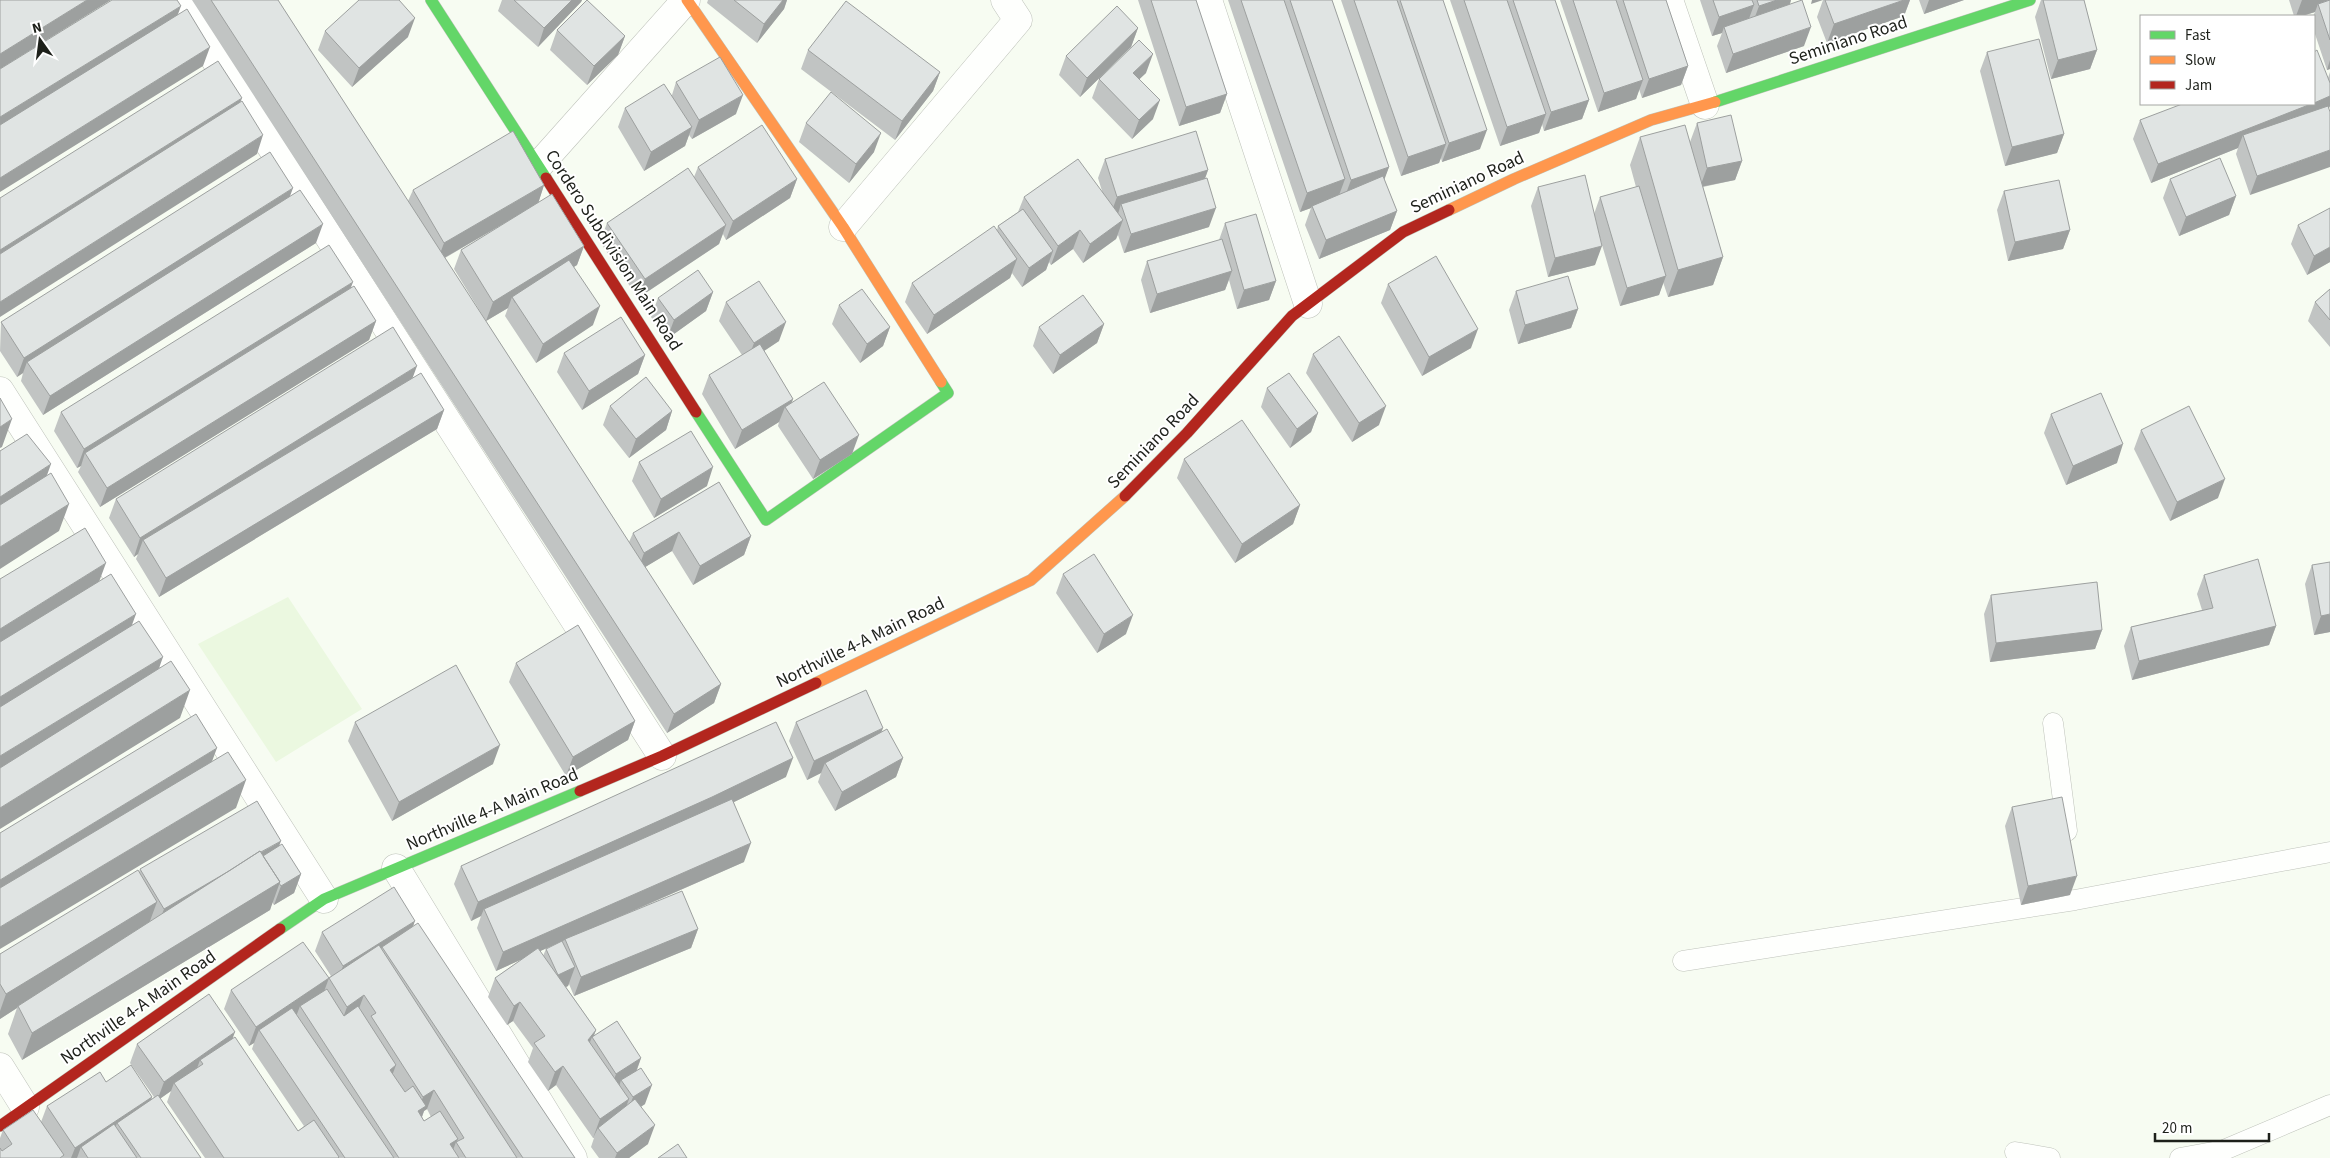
<svg xmlns="http://www.w3.org/2000/svg" width="2330" height="1158" font-family="'Source Sans 3',sans-serif">
  <rect width="100%" height="100%" fill="#f7fcf2"/>
  <!-- green -->
  <path fill="#ebf8e0" d="M288 597 362 709 276 762 198 644Z"/>
  <g fill="none" stroke-linecap="round" stroke-linejoin="round">
    <defs>
      <path id="lane" d="M2053 723 2067 831
        M1683 961 2075 900 2330 852
        M2015 1152 2050 1158
        M2180 1158 2224 1150 2330 1105"/>
      <path id="street" d="M177 0 662 756
        M1208 0 1308 304
        M1669 0 1705 105
        M539 165 686 0
        M843 227 1018 20 1005 0
        M0 391 324 899
        M396 868 573 1158
        M0 1067 25 1107"/>
      <path id="fast" d="M431 0 546 178
        M1715 102 2030 0
        M696 412 766 520 948 393 941 382
        M280 929 324 899 580 791"/>
      <path id="slow" d="M687 0 843 227 941 382
        M1449 210 1514 179 1651 120 1715 102
        M816 683 1031 580 1125 496"/>
      <path id="jam" d="M546 178 696 412
        M1125 496 1187 433 1292 316 1403 232 1449 210
        M580 791 662 756 816 683
        M0 1126 280 929"/>
    </defs>
    <!-- lane casing -->
    <use href="#lane" stroke="#bec2ba" stroke-width="21"/>
    <!-- street casing -->
    <use href="#street" stroke="#bec2ba" stroke-width="29"/>
    <!-- fast casing -->
    <use href="#fast" stroke="#bec2ba" stroke-width="12"/>
    <!-- slow casing -->
    <use href="#slow" stroke="#bec2ba" stroke-width="12"/>
    <!-- jam casing -->
    <use href="#jam" stroke="#bec2ba" stroke-width="12"/>
    <!-- lane -->
    <use href="#lane" stroke="#fefffd" stroke-width="20"/>
    <!-- street -->
    <use href="#street" stroke="#fefffd" stroke-width="28"/>
    <!-- fast -->
    <use href="#fast" stroke="#63d668" stroke-width="11"/>
    <!-- slow -->
    <use href="#slow" stroke="#ff974d" stroke-width="11"/>
    <!-- jam -->
    <use href="#jam" stroke="#b3261e" stroke-width="11"/>
  </g>
  <!-- wall -->
  <path fill="#c1c4c3" fill-rule="evenodd" d="M192 0H278L408 201 413 190 544 185 538 203 584 246 577 265 574 267 593 325 536 363 505 316 508 308 486 321 454 269 461 250 520 214 445 258 629 542 633 533 719 482 751 536 744 555 693 585 672 551 645 567 721 684 714 703 667 733Z
    M502 0H582L581 2 538 47 498 11Z
    M708 0H787L784 9 757 43 707 3Z
    M1138 0H1196L1227 94 1220 113 1179 126Z
    M1228 0H1332L1389 167 1384 179 1397 211 1390 230 1319 259 1305 225 1311 208 1300 212Z
    M1341 0H1443L1480 149 1442 162 1441 158 1439 163 1401 176Z
    M1450 0H1555L1589 100 1582 119 1544 131 1542 124 1539 133 1500 146Z
    M1560 0H1666L1688 66 1681 85 1642 98 1639 89 1636 99 1598 112Z
    M1700 0H1791L1790 4 1804 46 1726 73 1717 46 1722 33 1712 36Z
    M1823 0H1910L1904 16 1827 43 1817 17Z
    M1919 0H1964L1924 14Z
    M2041 0H2084L2097 50 2090 69 2051 79 2035 17Z
    M2289 0H2330V69L2327 70 2314 31 2313 16 2315 12 2302 16H2294Z
    M1138 28 1131 47 1080 97 1059 75 1066 56Z
    M557 30 625 36 618 55 587 85 550 50Z
    M325 31 408 37 352 87 318 50Z
    M808 50 940 72 933 91 895 140 801 69Z
    M1987 52 2064 134 2057 153 2005 166 1980 71Z
    M2330 72V106L2250 195 2236 154 2238 148 2151 183 2133 139 2140 120 2328 78Z
    M1146 73 1139 79 1153 119 1132 139 1092 98 1099 79Z
    M676 82 736 114 692 139 689 135 685 146 644 171 618 127 625 108 672 95Z
    M806 123 874 152 849 183 799 142Z
    M1697 123 1742 161 1735 180 1703 187 1723 257 1713 285 1668 297 1663 282 1659 295 1620 306 1600 238 1595 265 1548 277 1531 206 1538 187 1594 214 1600 197 1636 187 1630 165 1640 137 1690 142Z
    M1105 159 1208 170 1205 179 1209 227 1124 253 1118 235 1116 239 1083 263 1073 249 1051 265 1049 262 1046 270 1022 287 1012 273 1010 278 927 334 905 302 912 283 997 230 998 226 1018 212 1024 197 1102 191 1098 178Z
    M698 167 797 179 790 198 726 240 723 234 719 244 638 298 600 242 607 223 694 177Z
    M2170 179 2236 196 2229 215 2179 236 2163 198Z
    M2004 191 2070 230 2063 249 2008 261 1997 210Z
    M290 197 316 243 43 415 21 381 23 373 17 377 0 351 1 322Z
    M1225 223 1276 281 1269 300 1237 309 1229 280 1225 290 1150 313 1141 280 1147 261 1219 240Z
    M2298 225 2330 262 2307 275 2291 244Z
    M1388 284 1471 348 1422 376 1381 303Z
    M350 288 376 321 369 340 100 507 78 472 81 466 77 468 54 431 61 412Z
    M2330 289V347L2308 321 2315 302Z
    M1516 291 1578 309 1571 328 1518 344 1509 310Z
    M713 292 706 311 667 339 651 317 658 298Z
    M726 302 779 341 764 351 793 399 792 402 852 454 813 479 778 426 779 422 735 449 702 394 709 375 742 355 719 321Z
    M839 305 890 327 883 346 860 363 832 324Z
    M1104 324 1097 343 1053 374 1033 346 1039 327Z
    M564 353 645 355 638 374 582 410 557 372Z
    M1313 354 1379 425 1352 442 1306 373Z
    M413 378 444 410 437 429 159 597 136 559 138 554 134 557 109 518 116 499Z
    M1267 388 1318 413 1311 432 1290 448 1261 407Z
    M610 406 672 411 666 430 629 458 603 425Z
    M2051 414 2117 463 2066 485 2044 433Z
    M2141 430 2218 498 2170 521 2134 449Z
    M1184 459 1300 505 1293 524 1235 563 1177 478Z
    M639 462 707 486 654 518 632 481Z
    M2312 565 2330 632 2314 635 2305 584Z
    M1063 574 1126 634 1097 653 1056 593Z
    M2204 575 2276 626 2269 645 2132 680 2124 646 2131 627 2202 610 2197 594Z
    M1991 595 2102 630 2095 649 1990 662 1984 614Z
    M516 663 635 721 628 740 566 776 509 682Z
    M355 722 493 764 392 821 348 741Z
    M796 722 882 732 903 758 896 777 835 811 818 782 821 773 807 780 789 741Z
    M786 777 734 802 744 862 617 918 698 929 691 948 574 996 569 984 568 986 566 987 596 1030 594 1035 641 1058 637 1070 645 1104 641 1107 648 1144 629 1158H599L591 1147 594 1138H593L556 1085 548 1091 528 1062 533 1048 513 1021 507 1025 488 997 495 978 522 959 496 971 477 928 481 916 471 921 454 884 461 866ZM559 943 546 949 543 956 540 951Z
    M2012 807 2070 895 2021 905 2005 826Z
    M278 847 301 874 294 893 274 905 272 902 270 910 22 1060 8 1034 17 1008 0 1019V954L139 872 140 869Z
    M412 927 575 1158H205L167 1102 171 1091 160 1098 201 1158H0V1138L3 1130 41 1122 47 1106 106 1082 152 1097 151 1100 154 1097 130 1063 137 1044 233 1038 298 1131 304 1126 252 1049 254 1043 249 1046 224 1009 231 990 328 978 331 976 315 951 322 932ZM427 1109 431 1117 424 1121 422 1117 424 1111Z"/>
  <!-- shaded-wall -->
  <path fill="#9da09f" d="M87 0H111L0 69V54Z
    M572 0H582L581 2 538 47 544 28Z
    M783 0H787L784 9 757 43 764 24Z
    M1777 0H1791L1787 13 1752 25 1759 6Z
    M1812 0H1823L1811 4Z
    M1904 0H1910L1904 16 1827 43 1834 24Z
    M1929 0H1964L1924 14Z
    M2302 0H2329L2318 4 2315 12 2302 16H2296Z
    M1754 5 1747 24 1724 27 1722 33 1712 36 1719 17Z
    M181 6 174 25 0 132V117Z
    M415 18 408 37 352 87 359 68Z
    M1811 27 1804 46 1726 73 1733 54Z
    M1138 28 1131 47 1080 97 1087 78Z
    M625 36 618 55 587 85 594 66Z
    M210 47 203 66 0 192V178Z
    M2097 50 2090 69 2051 79 2058 60Z
    M1153 54 1146 73 1126 92 1133 73Z
    M2330 60V69L2327 70Z
    M1688 66 1681 85 1642 98 1649 79Z
    M940 72 933 91 895 140 902 121Z
    M1643 80 1636 99 1598 112 1604 93Z
    M1227 94 1220 113 1179 126 1186 107Z
    M743 95 736 114 692 139 699 120Z
    M2330 96V106L2327 113 2243 135 2238 148 2151 183 2158 164 2311 104H2314V103Z
    M242 98 235 117 0 265V250Z
    M1160 100 1153 119 1132 139 1139 120Z
    M1589 100 1582 119 1544 131 1551 112Z
    M1546 114 1539 133 1500 146 1507 127Z
    M692 127 685 146 644 171 651 152Z
    M1487 130 1480 149 1442 162 1449 143Z
    M881 133 874 152 849 183 856 164Z
    M2064 134 2057 153 2005 166 2012 147Z
    M263 135 257 154 0 317V302Z
    M1446 144 1439 163 1401 176 1408 157Z
    M2330 150V167L2250 195 2257 176Z
    M1742 161 1735 180 1700 187 1707 168Z
    M1389 167 1382 186 1344 199 1351 180Z
    M1208 170 1201 189 1121 204 1118 214 1110 216 1117 197Z
    M797 179 790 198 726 240 733 221Z
    M1345 179 1338 198 1312 206 1311 208 1300 212 1307 193Z
    M544 185 538 204 437 262 444 243Z
    M293 188 286 207 27 362 23 373 17 377 24 358Z
    M2236 196 2229 215 2179 236 2186 217Z
    M1216 208 1209 227 1124 253 1131 234Z
    M1397 211 1390 230 1319 259 1326 240Z
    M1123 220 1116 239 1083 263 1090 244Z
    M323 224 316 243 43 415 50 396Z
    M726 225 719 244 638 298 645 279Z
    M1080 230 1073 249 1051 265 1058 246Z
    M2070 230 2063 249 2008 261 2015 242Z
    M584 246 577 265 515 303 512 297 508 308 486 321 493 302Z
    M1602 246 1595 265 1548 277 1555 258Z
    M2330 247V262L2307 275 2314 256Z
    M1053 251 1046 270 1022 287 1029 268Z
    M1723 257 1713 285 1668 297 1678 270Z
    M1017 259 1010 278 927 334 934 315Z
    M1232 271 1225 290 1150 313 1157 294Z
    M1666 276 1659 295 1620 306 1627 288Z
    M1276 281 1269 300 1237 309 1244 290Z
    M353 282 346 301 85 453 81 466 77 468 84 449Z
    M713 292 706 311 667 339 674 320Z
    M600 306 593 325 536 363 543 344Z
    M1578 309 1571 328 1518 344 1525 325Z
    M376 321 369 340 100 507 107 488Z
    M786 322 779 341 747 362 754 343Z
    M1104 324 1097 343 1053 374 1060 355Z
    M890 327 883 346 860 363 867 344Z
    M1478 329 1471 348 1422 376 1429 357Z
    M645 355 638 374 582 410 589 391Z
    M417 366 410 385 143 540 138 554 134 557 140 538Z
    M793 399 788 412 785 407 779 422 735 449 742 430Z
    M1386 406 1379 425 1352 442 1359 423Z
    M444 410 437 429 159 597 166 578Z
    M672 411 666 430 629 458 636 439Z
    M1318 413 1311 432 1290 448 1297 429Z
    M12 419 2 447 0 448V427Z
    M859 435 852 454 813 479 820 460Z
    M2123 444 2117 463 2066 485 2073 466Z
    M51 464 41 492 0 518V497Z
    M713 467 707 486 654 518 661 499Z
    M2225 479 2218 498 2170 521 2177 502Z
    M69 504 59 531 0 569V547Z
    M1300 505 1293 524 1235 563 1242 544Z
    M679 532 672 551 637 572 644 553Z
    M751 536 744 555 693 585 700 566Z
    M106 563 96 590 0 650V629Z
    M136 614 129 633 0 712V697Z
    M2330 614V632L2314 635 2321 616Z
    M1133 615 1126 634 1097 653 1104 634Z
    M2276 626 2269 645 2132 680 2139 661Z
    M2102 630 2095 649 1990 662 1996 643Z
    M163 657 153 685 0 778V756Z
    M721 684 714 703 667 733 674 714Z
    M190 690 180 718 0 829V808Z
    M635 721 628 740 566 776 573 757Z
    M883 728 876 747 825 763 821 773 807 780 814 761Z
    M500 745 493 764 392 821 399 802Z
    M217 748 207 775 0 901V880Z
    M793 758 786 777 705 816 484 909 481 916 471 921 478 902Z
    M903 758 896 777 835 811 842 792Z
    M246 780 236 808 0 949V927Z
    M281 841 274 860 157 928 164 909Z
    M751 843 744 862 566 940 565 939V940L496 971 503 952Z
    M301 874 294 893 274 905 281 886Z
    M2077 876 2070 895 2021 905 2028 886Z
    M280 882 270 910 22 1060 32 1033Z
    M157 902 147 929 18 1006 17 1008 0 1019V1011L6 994Z
    M415 921 408 940 382 947 378 958 336 985 343 966Z
    M698 929 691 948 574 996 581 977Z
    M575 967 568 986 551 994 558 975Z
    M329 978 322 997 300 1006 297 1014 259 1030 254 1043 249 1046 256 1027Z
    M364 995 357 1014 340 1026 347 1007Z
    M520 1002 513 1021 507 1025 514 1006Z
    M596 1030 593 1038 592 1037 586 1052 588 1040Z
    M235 1032 228 1051 203 1064 200 1060 195 1074 174 1083 171 1091 157 1101 164 1082Z
    M641 1058 634 1077 621 1080 619 1087 609 1093 616 1074Z
    M396 1065 389 1084 390 1070Z
    M563 1066 556 1085 548 1091 555 1072Z
    M652 1085 645 1104 626 1116 633 1097Z
    M434 1090 427 1109 424 1111 419 1125 411 1130 423 1097Z
    M152 1097 145 1116 117 1123 112 1138 81 1147 77 1158H71L75 1148Z
    M629 1099 622 1118 598 1128 593 1138 600 1119Z
    M655 1125 648 1144 629 1158H615L617 1153Z
    M458 1139 456 1143V1142L450 1158V1144Z"/>
  <!-- building -->
  <path fill="#e0e4e3" stroke="#9da09f" d="M0 0H87L0 54Z
    M112 0H177L181 6 0 117V69Z
    M211 0H278L721 684 674 714Z
    M359 0H399L415 18 359 68 325 31Z
    M514 0H572L544 28Z
    M587 0 625 36 594 66 557 30Z
    M734 0H783L764 24Z
    M1151 0H1196L1227 94 1186 107Z
    M1241 0H1284L1345 179 1307 193Z
    M1290 0H1332L1389 167 1351 180Z
    M1354 0H1397L1446 144 1408 157Z
    M1400 0H1443L1487 130 1449 143Z
    M1464 0H1507L1546 114 1507 127Z
    M1513 0H1555L1589 100 1551 112Z
    M1573 0H1616L1643 80 1604 93Z
    M1623 0H1666L1688 66 1649 79Z
    M1713 0H1752L1754 5 1719 17Z
    M1757 0H1777L1759 6Z
    M1802 0 1811 27 1733 54 1724 27Z
    M1825 0H1904L1834 24Z
    M2043 0H2084L2097 50 2058 60Z
    M2330 0V40L2318 4Z
    M846 1 940 72 902 121 808 50Z
    M1117 6 1138 28 1087 78 1066 56Z
    M187 9 210 47 0 178V125Z
    M2039 39 2064 134 2012 147 1987 52Z
    M1139 40 1153 54 1133 73 1160 100 1139 120 1099 79Z
    M2317 50 2330 83V96L2314 103V52Z
    M720 57 743 95 699 120 676 82Z
    M218 61 242 98 0 250V198Z
    M664 84 692 127 651 152 625 108Z
    M831 92 881 133 856 164 806 123Z
    M242 101 263 135 0 302V254Z
    M2182 104H2311L2158 164 2140 120Z
    M2328 106 2330 112V150L2257 176 2243 135Z
    M1731 115 1742 161 1707 168 1697 123Z
    M762 125 797 179 733 221 698 167Z
    M1685 125 1723 257 1678 270 1640 137Z
    M513 131 544 185 444 243 413 190Z
    M1196 131 1208 170 1117 197 1105 159Z
    M270 152 293 188 24 358 1 322Z
    M2220 158 2236 196 2186 217 2170 179Z
    M1078 159 1123 220 1090 244 1080 230 1058 246 1024 197Z
    M688 168 726 225 645 279 607 223Z
    M1585 175 1602 246 1555 258 1538 187Z
    M1383 176 1397 211 1326 240 1312 206Z
    M1207 178 1216 208 1131 234 1121 204Z
    M2059 180 2070 230 2015 242 2004 191Z
    M1639 186 1666 276 1627 288 1600 197Z
    M300 190 323 224 50 396 27 362Z
    M552 194 584 246 493 302 461 250Z
    M2330 208V247L2314 256 2298 225Z
    M1023 209 1053 251 1029 268 998 226Z
    M1256 214 1276 281 1244 290 1225 223Z
    M994 226 1017 259 934 315 912 283Z
    M1222 239 1232 271 1157 294 1147 261Z
    M329 245 353 282 84 449 61 412Z
    M1436 256 1478 329 1429 357 1388 284Z
    M569 260 600 306 543 344 512 297Z
    M698 270 713 292 674 320 658 298Z
    M1568 276 1578 309 1525 325 1516 291Z
    M759 281 786 322 754 343 726 302Z
    M354 286 376 321 107 488 85 453Z
    M862 289 890 327 867 344 839 305Z
    M2330 289V320L2315 302Z
    M1083 295 1104 324 1060 355 1039 327Z
    M621 317 645 355 589 391 564 353Z
    M393 327 417 366 140 538 116 499Z
    M1339 336 1386 406 1359 423 1313 354Z
    M760 344 793 399 742 430 709 375Z
    M421 373 444 410 166 578 143 540Z
    M1289 373 1318 413 1297 429 1267 388Z
    M646 377 672 411 636 439 610 406Z
    M824 382 859 435 820 460 785 407Z
    M2101 393 2123 444 2073 466 2051 414Z
    M0 398 12 419 0 427Z
    M2189 406 2225 479 2177 502 2141 430Z
    M1242 420 1300 505 1242 544 1184 459Z
    M691 431 713 467 661 499 639 462Z
    M27 434 51 464 0 497V451Z
    M51 473 69 504 0 547V505Z
    M719 482 751 536 700 566 679 532 644 553 633 533Z
    M85 528 106 563 0 629V579Z
    M1094 554 1133 615 1104 634 1063 574Z
    M2258 559 2276 626 2139 661 2131 627 2213 608 2204 575Z
    M2330 562V614L2321 616 2312 565Z
    M111 574 136 614 0 697V642Z
    M2097 582 2102 630 1996 643 1991 595Z
    M139 621 163 657 0 756V707Z
    M578 625 635 721 573 757 516 663Z
    M171 661 190 690 0 808V768Z
    M456 665 500 745 399 802 355 722Z
    M866 690 883 728 814 761 796 722Z
    M196 714 217 748 0 880V833Z
    M776 722 793 758 712 797 478 902 461 866Z
    M887 729 903 758 842 792 825 763Z
    M228 752 246 780 0 927V888Z
    M2062 797 2077 876 2028 886 2012 807Z
    M732 799 751 843 503 952 484 909Z
    M257 801 281 841 261 852 260 851 229 871 164 909 140 869Z
    M282 844 301 874 281 886 279 883 280 882 263 856Z
    M260 851 280 882 32 1033 18 1006Z
    M138 870 157 902 6 994 0 984V954Z
    M394 887 415 921 343 966 322 932Z
    M682 891 698 929 581 977 565 939Z
    M418 923 575 1158H523L382 947Z
    M562 941 575 967 558 975 546 949Z
    M303 942 329 978 256 1027 231 990Z
    M379 945 517 1158H466L456 1142 464 1138 434 1090 423 1097 371 1016 376 1013 364 995 347 1007 329 978Z
    M538 948 596 1030 588 1040 629 1099 600 1119 563 1066 555 1072 534 1043 545 1036 520 1002 514 1006 495 978Z
    M327 989 344 1016 358 1006 396 1065 390 1070 405 1092 413 1086 426 1106 418 1111 424 1121 440 1111 458 1139 450 1144 459 1158H399L300 1006Z
    M209 994 235 1032 164 1082 137 1044Z
    M292 1008 394 1158H344H345L259 1030Z
    M617 1021 641 1058 616 1074 592 1037Z
    M235 1037 298 1131 314 1120 339 1157 338 1158H224L174 1083 203 1064 200 1060Z
    M131 1065 152 1097 75 1148 47 1106 100 1072 106 1082Z
    M641 1068 652 1085 633 1097 621 1080Z
    M158 1095 201 1158H141L117 1123Z
    M635 1099 655 1125 617 1153 598 1128Z
    M33 1110 64 1155 60 1158H0V1148L2 1151 12 1144 3 1130Z
    M114 1124 137 1158H88L81 1147Z
    M678 1144 687 1158H658Z"/>
  <g text-anchor="middle" stroke-width="4" stroke-linejoin="round" paint-order="stroke">
    <!-- street labels -->
    <g font-size="18" fill="#1d201a" stroke="#fff">
      <text transform="translate(1848 40) rotate(-18)" y="6">Seminiano Road</text>
      <text transform="translate(1467 182) rotate(-25)" y="6">Seminiano Road</text>
      <text transform="translate(614 250) rotate(57)" y="6">Cordero Subdivision Main Road</text>
      <text transform="translate(1153 441) rotate(-46)" y="6">Seminiano Road</text>
      <text transform="translate(860 642) rotate(-26)" y="6">Northville 4-A Main Road</text>
      <text transform="translate(492 809) rotate(-23)" y="6">Northville 4-A Main Road</text>
      <text transform="translate(138 1007) rotate(-35)" y="6">Northville 4-A Main Road</text>
    </g>
  </g>
  <!-- legend -->
  <rect x="2140" y="15" width="175" height="90" fill="#ffffff" stroke="#a5a6a3"/>
  <rect x="2150" y="31" width="25" height="8" fill="#63d668" stroke="#a5a6a3"/>
  <text x="2185" y="40" font-size="15" fill="#1d201a">Fast</text>
  <rect x="2150" y="56" width="25" height="8" fill="#ff974d" stroke="#a5a6a3"/>
  <text x="2185" y="65" font-size="15" fill="#1d201a">Slow</text>
  <rect x="2150" y="81" width="25" height="8" fill="#b3261e" stroke="#a5a6a3"/>
  <text x="2185" y="90" font-size="15" fill="#1d201a">Jam</text>
  <!-- north arrow -->
  <g transform="translate(40 40) rotate(346)" stroke="#ffffff" stroke-width="4" paint-order="stroke">
  <path d="M0-4L9 19L0 12L-9 19Z" fill="#1d201a"/>
  <text y="-8" font-size="14" font-weight="bold" text-anchor="middle" fill="#1d201a">N</text>
  </g>
  <!-- scale -->
  <path d="M2155 1133v8h114v-8" fill="none" stroke="#1d201a" stroke-width="2.5"/>
  <text x="2162" y="1133" font-size="15" fill="#1d201a" stroke="#ffffff" stroke-width="4" paint-order="stroke">20 m</text>
</svg>
